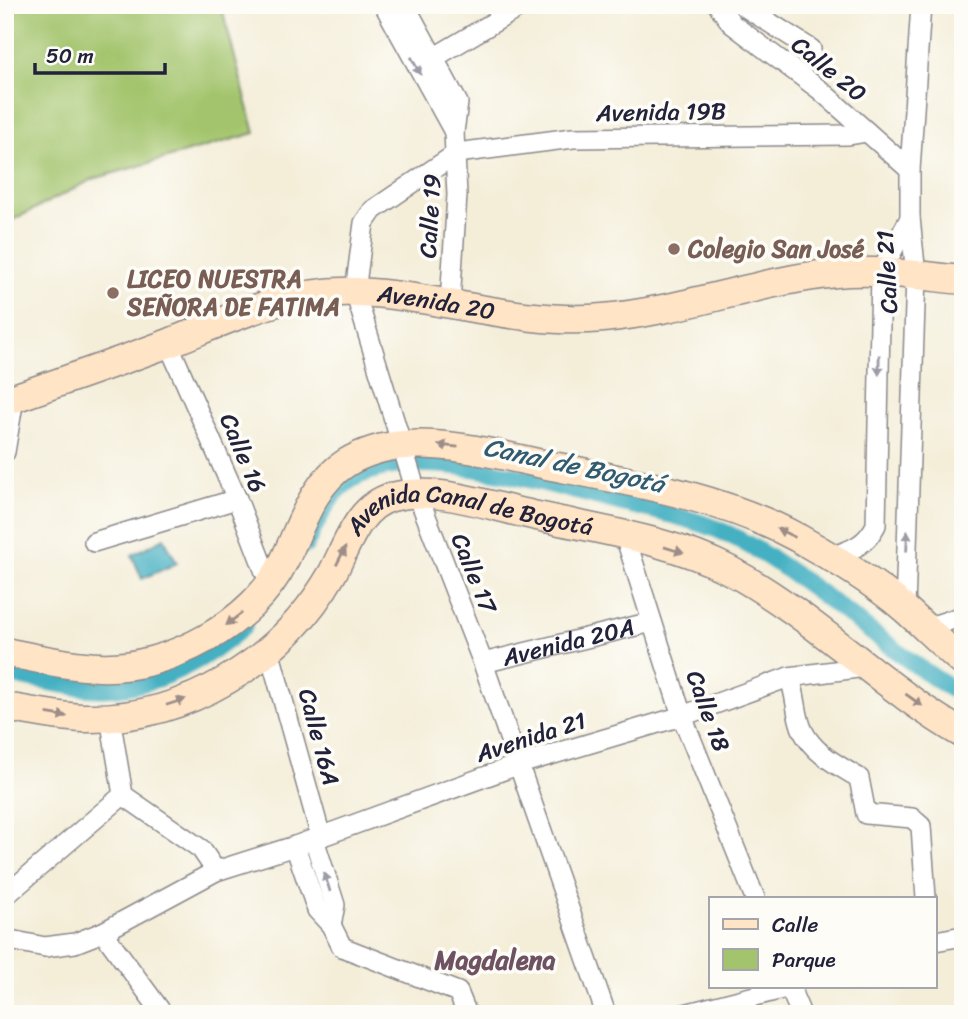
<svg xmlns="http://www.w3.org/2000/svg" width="968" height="1019" font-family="Sriracha,sans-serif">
  <rect width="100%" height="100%" fill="#fdfcf7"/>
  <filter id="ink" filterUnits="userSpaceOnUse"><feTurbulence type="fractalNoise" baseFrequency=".0143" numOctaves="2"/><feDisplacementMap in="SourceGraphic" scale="14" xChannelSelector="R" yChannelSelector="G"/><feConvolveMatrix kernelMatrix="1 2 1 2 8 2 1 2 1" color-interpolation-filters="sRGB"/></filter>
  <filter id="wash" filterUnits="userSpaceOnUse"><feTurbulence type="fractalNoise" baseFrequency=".00686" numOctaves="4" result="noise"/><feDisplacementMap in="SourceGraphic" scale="28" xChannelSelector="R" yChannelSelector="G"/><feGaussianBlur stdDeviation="1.57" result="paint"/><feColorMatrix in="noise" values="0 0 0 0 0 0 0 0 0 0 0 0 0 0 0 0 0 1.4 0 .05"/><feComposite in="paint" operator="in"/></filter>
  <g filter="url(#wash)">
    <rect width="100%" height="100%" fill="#f4eed9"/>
    <!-- green -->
    <path fill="#a3c46c" stroke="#627354" stroke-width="2" d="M5 5H221L255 133 93 179 5 224Z"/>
    <!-- water -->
    <path fill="#44b0c2" stroke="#33697e" stroke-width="2" d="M164 538 177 563 142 579 132 555Z"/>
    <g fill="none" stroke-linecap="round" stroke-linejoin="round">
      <!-- canal -->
      <path stroke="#44b0c2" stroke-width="18" d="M305 545C319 518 329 490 358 476 424 445 539 482 607 499 651 511 697 517 738 539 818 583 884 649 963 696
        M5 674C39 679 79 691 113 688 160 685 210 657 244 626"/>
    </g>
  </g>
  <g filter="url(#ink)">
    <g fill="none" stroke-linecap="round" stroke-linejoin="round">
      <defs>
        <g id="minor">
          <path d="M384 5 454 132"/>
          <path d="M405 5 458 103 454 132 457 195 450 303"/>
          <path d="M718 5 732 24 820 90 910 170"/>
          <path d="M742 5 811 49"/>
          <path d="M435 57 523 5"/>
          <path d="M168 343 237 499 270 585"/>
          <path d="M5 452 14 398"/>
          <path d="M625 536 682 716 755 898"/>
          <path d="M94 542 237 499"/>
          <path d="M831 557C852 550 866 545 876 525L881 272 910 218"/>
          <path d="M905 609 916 275 910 218V170L921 5"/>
          <path d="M926 628 963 616"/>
          <path d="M269 650 321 837"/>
          <path id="s1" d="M483 663 652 622"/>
          <path d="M789 677C797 694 795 715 803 731 814 754 838 765 859 778L866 814 912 818 921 826 926 898"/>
          <path d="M110 717 123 795"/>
          <path d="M123 795 201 849 216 871"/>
          <path d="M314 839 335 905 331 925"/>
          <path d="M295 846 317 910 331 925 342 947 458 992 467 1014"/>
          <path d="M5 896 123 795"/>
          <path d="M103 932 163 1014"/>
          <path d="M5 939 45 947 75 943 103 932 216 871 295 846 520 764 682 716 789 677 865 667"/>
          <path d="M935 941 963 936"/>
          <path d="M789 986 801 1014"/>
          <path d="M606 1014 483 663 415 488 355 292 364 223 373 210 457 153 573 138 849 135 867 132"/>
          <path d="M685 1014 794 986"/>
        </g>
        <g id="secondary">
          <path id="s2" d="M5 399 14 398C66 380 118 362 169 343 230 319 288 289 356 292 438 295 521 326 603 318 682 311 757 281 836 273 878 269 921 276 963 280"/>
          <path d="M5 652C36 658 68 666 99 667 168 670 254 623 284 561 301 527 312 484 346 463 362 453 384 446 404 445 452 442 500 455 547 465 633 482 720 496 798 538 835 559 873 581 905 609 925 627 943 645 963 662"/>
          <path id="s3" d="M5 707C31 711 57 717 83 718 185 721 282 661 332 574 347 546 358 506 392 497 434 486 483 504 524 513 591 529 667 538 729 570 813 615 880 686 963 734"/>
        </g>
      </defs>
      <!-- minor casing -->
      <use href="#minor" stroke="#8b888a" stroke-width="22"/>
      <!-- secondary casing -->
      <use href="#secondary" stroke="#8b888a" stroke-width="31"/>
      <!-- minor -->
      <use href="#minor" stroke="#fff" stroke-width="19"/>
      <!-- secondary -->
      <use href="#secondary" stroke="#ffe4c6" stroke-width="28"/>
    </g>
    <!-- one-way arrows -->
    <defs><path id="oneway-solid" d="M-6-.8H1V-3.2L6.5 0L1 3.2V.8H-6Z" transform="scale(1.75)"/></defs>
    <g fill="#9c9ca7">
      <use href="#oneway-solid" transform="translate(416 66) rotate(62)"/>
      <use href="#oneway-solid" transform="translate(879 365) rotate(91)"/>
      <use href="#oneway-solid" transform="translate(907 541) rotate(-88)"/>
      <use href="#oneway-solid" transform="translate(327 882) rotate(-108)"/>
    </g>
    <g fill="#9c8d87">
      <use href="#oneway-solid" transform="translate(448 446) rotate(-174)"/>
      <use href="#oneway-solid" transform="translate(786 533) rotate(-154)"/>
      <use href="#oneway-solid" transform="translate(674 550) rotate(17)"/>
      <use href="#oneway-solid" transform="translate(341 556) rotate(-63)"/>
      <use href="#oneway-solid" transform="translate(234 619) rotate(142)"/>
      <use href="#oneway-solid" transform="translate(914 700) rotate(35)"/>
      <use href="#oneway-solid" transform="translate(176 702) rotate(-18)"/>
      <use href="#oneway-solid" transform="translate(57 715) rotate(9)"/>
    </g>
  </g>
  <!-- markers -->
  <g fill="#8d6e63" stroke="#fdfcf7" stroke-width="2.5">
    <circle cx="674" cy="249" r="7"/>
    <circle cx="113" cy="293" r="7"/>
  </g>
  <g text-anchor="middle" stroke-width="7" stroke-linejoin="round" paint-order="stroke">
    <!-- street labels -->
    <g font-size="24" fill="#22223b" stroke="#fdfcf7">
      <text transform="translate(829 69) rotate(39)" y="8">Calle 20</text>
      <text transform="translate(661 112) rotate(-1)" y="8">Avenida 19B</text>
      <text transform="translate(430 216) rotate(-87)" y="8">Calle 19</text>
      <text transform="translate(887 272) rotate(-93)" y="8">Calle 21</text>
      <text dy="8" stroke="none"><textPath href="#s2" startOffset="450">Avenida 20</textPath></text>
      <text transform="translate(243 453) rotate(67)" y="8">Calle 16</text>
      <text dy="8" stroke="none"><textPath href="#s3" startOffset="556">Avenida Canal de Bogotá</textPath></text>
      <text transform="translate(474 573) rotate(68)" y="8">Calle 17</text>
      <text dy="8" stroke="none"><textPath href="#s1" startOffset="88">Avenida 20A</textPath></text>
      <text transform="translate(708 711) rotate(70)" y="8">Calle 18</text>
      <text transform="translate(319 737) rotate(75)" y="8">Calle 16A</text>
      <text transform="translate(531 737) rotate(-18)" y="8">Avenida 21</text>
    </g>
    <!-- education labels -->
    <g font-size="24" font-weight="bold" fill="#785e54" stroke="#fdfcf7" text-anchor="start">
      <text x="688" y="257">Colegio San José</text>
      <text x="127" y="287">LICEO NUESTRA<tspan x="127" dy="28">SEÑORA DE FATIMA</tspan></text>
    </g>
    <!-- water labels -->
    <g font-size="26" font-style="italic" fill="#305b71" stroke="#fdfcf7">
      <text transform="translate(574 465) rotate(12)" y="9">Canal de Bogotá</text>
    </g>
    <!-- neighbourhood labels -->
    <g font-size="26" font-weight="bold" fill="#6e5262" stroke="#fdfcf7">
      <text x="495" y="969">Magdalena</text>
    </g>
  </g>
  <!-- margin -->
  <rect width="968" height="1019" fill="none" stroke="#fdfcf7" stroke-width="28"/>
  <!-- legend -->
  <rect x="709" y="897" width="228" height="91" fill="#fdfcf7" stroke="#a5a5ac" stroke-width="2"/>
  <rect x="723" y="919" width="35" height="10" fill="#ffe4c6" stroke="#a5a5ac" stroke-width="2"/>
  <text x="772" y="932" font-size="21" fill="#22223b">Calle</text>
  <rect x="723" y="949" width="35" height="21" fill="#a3c46c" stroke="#a5a5ac" stroke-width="2"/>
  <text x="772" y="967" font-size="21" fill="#22223b">Parque</text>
  <!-- scale -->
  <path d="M35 63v10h130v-10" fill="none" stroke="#22223b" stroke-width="3.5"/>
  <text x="46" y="63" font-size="21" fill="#22223b" stroke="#fdfcf7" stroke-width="5" paint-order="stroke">50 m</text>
</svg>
